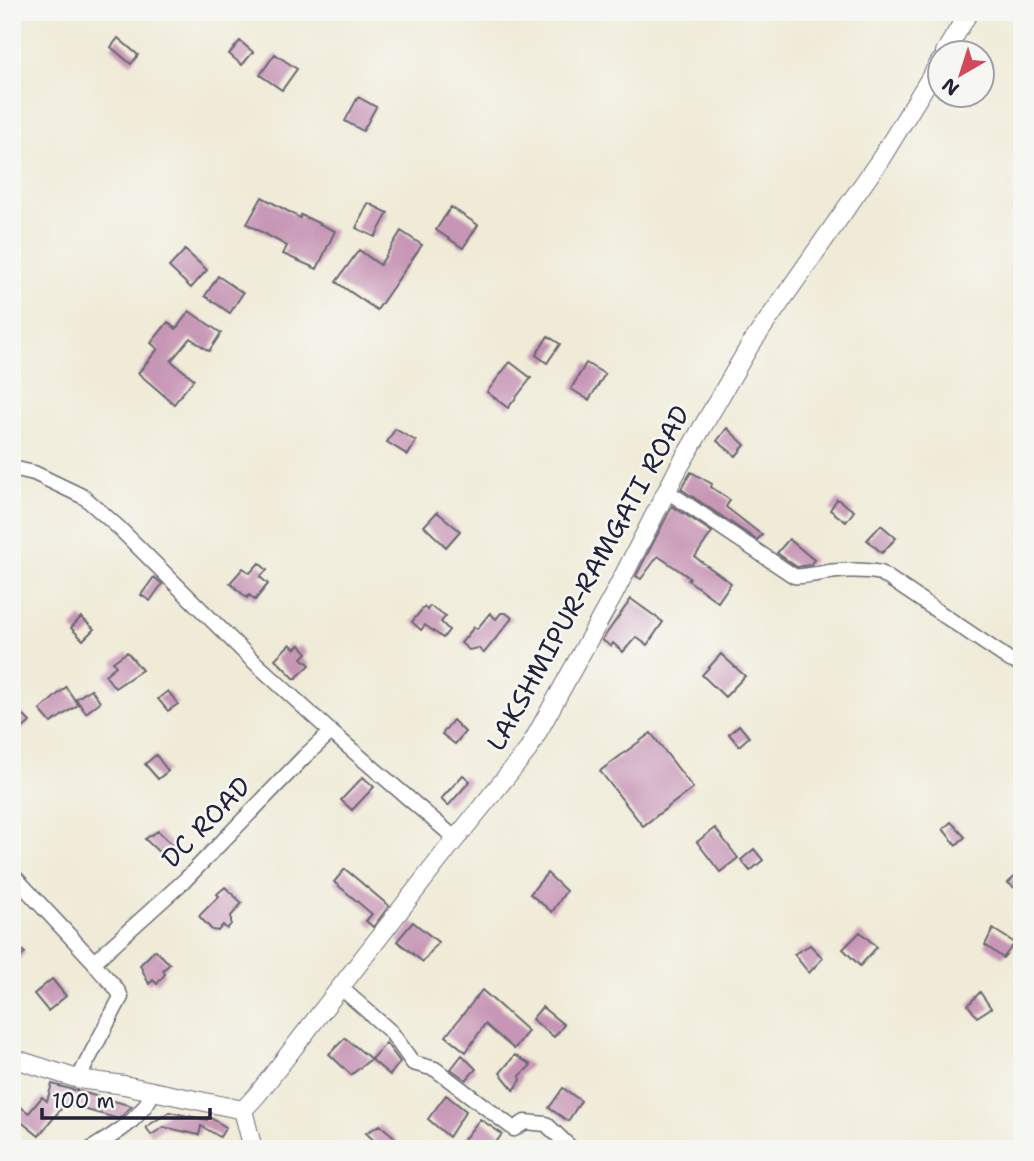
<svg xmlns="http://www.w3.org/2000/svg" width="1034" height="1161" font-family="'Shantell Sans',sans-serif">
  <rect width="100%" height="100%" fill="#f6f6f2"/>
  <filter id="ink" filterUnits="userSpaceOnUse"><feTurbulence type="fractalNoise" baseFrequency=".0143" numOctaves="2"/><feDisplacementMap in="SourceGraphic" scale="14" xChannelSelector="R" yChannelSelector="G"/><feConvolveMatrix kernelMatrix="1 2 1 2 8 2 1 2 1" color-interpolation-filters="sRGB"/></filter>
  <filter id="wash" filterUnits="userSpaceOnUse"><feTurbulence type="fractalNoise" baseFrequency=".00686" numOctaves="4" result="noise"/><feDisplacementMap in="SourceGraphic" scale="28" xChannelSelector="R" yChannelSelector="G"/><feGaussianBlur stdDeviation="1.57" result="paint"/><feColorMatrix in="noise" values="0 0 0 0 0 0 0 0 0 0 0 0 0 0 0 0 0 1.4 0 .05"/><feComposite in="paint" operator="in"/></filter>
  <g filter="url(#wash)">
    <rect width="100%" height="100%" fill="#f0ebd7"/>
    <g id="blocks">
      <!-- building -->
      <path fill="#c796b6" d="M118 38 138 55 131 64 111 47Z
        M240 41 253 52 242 65 229 54Z
        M275 54 297 69 282 90 260 75Z
        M358 97 376 107 363 131 345 121Z
        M262 197 300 218 301 215 335 231 317 269 283 254 287 246 247 224Z
        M368 203 388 213 375 237 356 228Z
        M451 207 478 225 463 248 436 230Z
        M401 231 422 245 377 310 336 282 359 250 380 265Z
        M185 250 207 270 191 288 169 267Z
        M218 276 243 293 230 313 205 296Z
        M189 311 221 333 209 351 190 338 171 361 194 379 174 404 138 373 158 349 151 343 168 322 176 329Z
        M548 336 560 344 547 363 536 355Z
        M510 362 531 378 508 408 487 392Z
        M586 363 605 374 589 400 571 389Z
        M727 428 745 445 736 456 717 441Z
        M395 429 416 441 408 455 387 442Z
        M691 472 712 484 711 487 730 500 726 507 762 535 757 540 681 489Z
        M837 499 854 511 846 522 830 510Z
        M672 506 712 532 695 557 731 583 718 602 688 580 690 578 658 556 641 579 636 576Z
        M437 512 460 531 446 547 424 526Z
        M881 525 896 538 882 553 867 540Z
        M789 539 814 560 810 565 797 567 777 553Z
        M259 563 267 570 260 577 268 584 255 600 249 595 247 598 230 583 243 568 250 573Z
        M154 577 162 584 150 601 141 595Z
        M631 599 663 622 647 645 636 637 623 652 613 643 611 646 602 640Z
        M430 606 446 616 441 622 449 630 443 638 425 625 421 630 412 622 424 607 427 610Z
        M490 613 496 619 501 613H506L512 618 484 653 478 648 469 650 461 643 474 627 477 629Z
        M81 617 94 629 83 640 71 628Z
        M290 644 295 649 300 645 307 653 302 658 310 665 295 679 275 659Z
        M127 652 142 670 115 688 105 675 116 666 113 662Z
        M721 654 745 676 725 697 702 675Z
        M66 687 78 705 51 723 40 710Z
        M91 689 100 702 86 713 76 699Z
        M168 691 178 704 168 711 158 699Z
        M12 703 30 722 12 738Z
        M453 720 465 732 455 744 442 734Z
        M739 725 749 737 739 746 729 734Z
        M651 733 693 788 643 826 600 771Z
        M156 755 168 771 158 779 145 764Z
        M463 775 470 781 448 806 441 799Z
        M363 777 374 787 352 810 341 800Z
        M951 822 965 837 956 845 943 829Z
        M715 828 738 858 720 872 697 842Z
        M158 831 173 845 163 856 145 839Z
        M754 849 763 860 750 871 741 860Z
        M345 869 389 906 373 927 366 921 372 914 334 882Z
        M1022 870V893L1008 883Z
        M547 873 566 891 552 912 530 894Z
        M225 887 242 903 231 916V924L227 929 223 925 218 931 212 930 199 916 219 896 217 894Z
        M413 922 438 942 423 962 397 941Z
        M993 929 1015 943 1003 958 985 945Z
        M860 932 877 947 860 966 843 949Z
        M12 940 25 953 12 965Z
        M810 945 823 958 809 973 794 954Z
        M155 950 170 964 163 970 165 974 157 984 153 980 149 984 140 965Z
        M52 979 66 996 48 1011 34 994Z
        M482 990 528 1031 514 1049 485 1024 466 1052 446 1036Z
        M980 992 991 1008 977 1017 968 1005Z
        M542 1007 564 1025 554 1037 532 1019Z
        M345 1038 371 1059 351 1075 329 1054Z
        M386 1043 400 1062 390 1075 371 1059Z
        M462 1055 476 1069 466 1080 451 1069Z
        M515 1055 531 1065 520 1076 521 1080 514 1090 500 1073Z
        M52 1084 132 1106 119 1119 65 1104 39 1136 20 1121 12 1132V1101L29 1113 42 1097 47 1101Z
        M563 1088 581 1101 568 1121 549 1108Z
        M446 1095 466 1111 449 1137 428 1119Z
        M169 1112 207 1120 209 1117 226 1127 220 1137 201 1126 199 1135 164 1127 151 1135 146 1127Z
        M480 1119 502 1134 491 1149H469L462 1142Z
        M380 1125 397 1139 387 1149H383L366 1133Z"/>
    </g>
  </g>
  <g filter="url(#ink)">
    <use href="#blocks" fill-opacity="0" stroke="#6a6872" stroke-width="2"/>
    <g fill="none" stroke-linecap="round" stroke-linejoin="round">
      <defs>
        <path id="minor" d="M12 468 34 473 84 497 118 527 250 658 331 732
          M667 491 794 576C803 577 807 575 817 574 836 570 862 569 881 573L1010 660 1022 664
          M12 874 94 962
          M340 987 391 1032 413 1063 435 1069 514 1129 525 1122 546 1124 572 1149
          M78 1079 121 997C116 983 101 976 94 962L186 879 304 757 331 732 456 839
          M91 1149C118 1132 139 1121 154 1091"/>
        <path id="major" d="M945 52 969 12
          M12 1058 78 1079 124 1085 243 1110
          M243 1110 257 1095 449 847 528 750 614 594 678 469 749 347 880 160 940 62
          M243 1110 253 1149"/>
      </defs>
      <!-- minor casing -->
      <use href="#minor" stroke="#6a6872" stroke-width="17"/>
      <!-- major casing -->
      <use href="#major" stroke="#6a6872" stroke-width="20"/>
      <!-- minor -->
      <use href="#minor" stroke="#fff" stroke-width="14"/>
      <!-- major -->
      <use href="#major" stroke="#fff" stroke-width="18"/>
    </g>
  </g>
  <g text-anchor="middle" stroke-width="5" stroke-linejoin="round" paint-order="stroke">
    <!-- street labels -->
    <g font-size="26" fill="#22223b" stroke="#f6f6f2">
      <text transform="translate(588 578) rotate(-61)" y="9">LAKSHMIPUR-RAMGATI ROAD</text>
      <text transform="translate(206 822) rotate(-46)" y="9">DC ROAD</text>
    </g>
  </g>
  <!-- margin -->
  <rect width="1034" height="1161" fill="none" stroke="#f6f6f2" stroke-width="42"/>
  <!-- north arrow -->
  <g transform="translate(961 74) rotate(219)"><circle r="33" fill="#f6f6f2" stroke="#a1a1a9" stroke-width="2"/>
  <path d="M0-5L12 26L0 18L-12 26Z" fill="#d1495b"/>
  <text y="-10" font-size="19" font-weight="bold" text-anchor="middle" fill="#22223b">N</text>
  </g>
  <!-- scale -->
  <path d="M42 1108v10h168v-10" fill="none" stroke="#22223b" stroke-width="3.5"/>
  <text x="52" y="1108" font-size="21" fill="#22223b" stroke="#f6f6f2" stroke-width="5" paint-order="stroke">100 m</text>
</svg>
